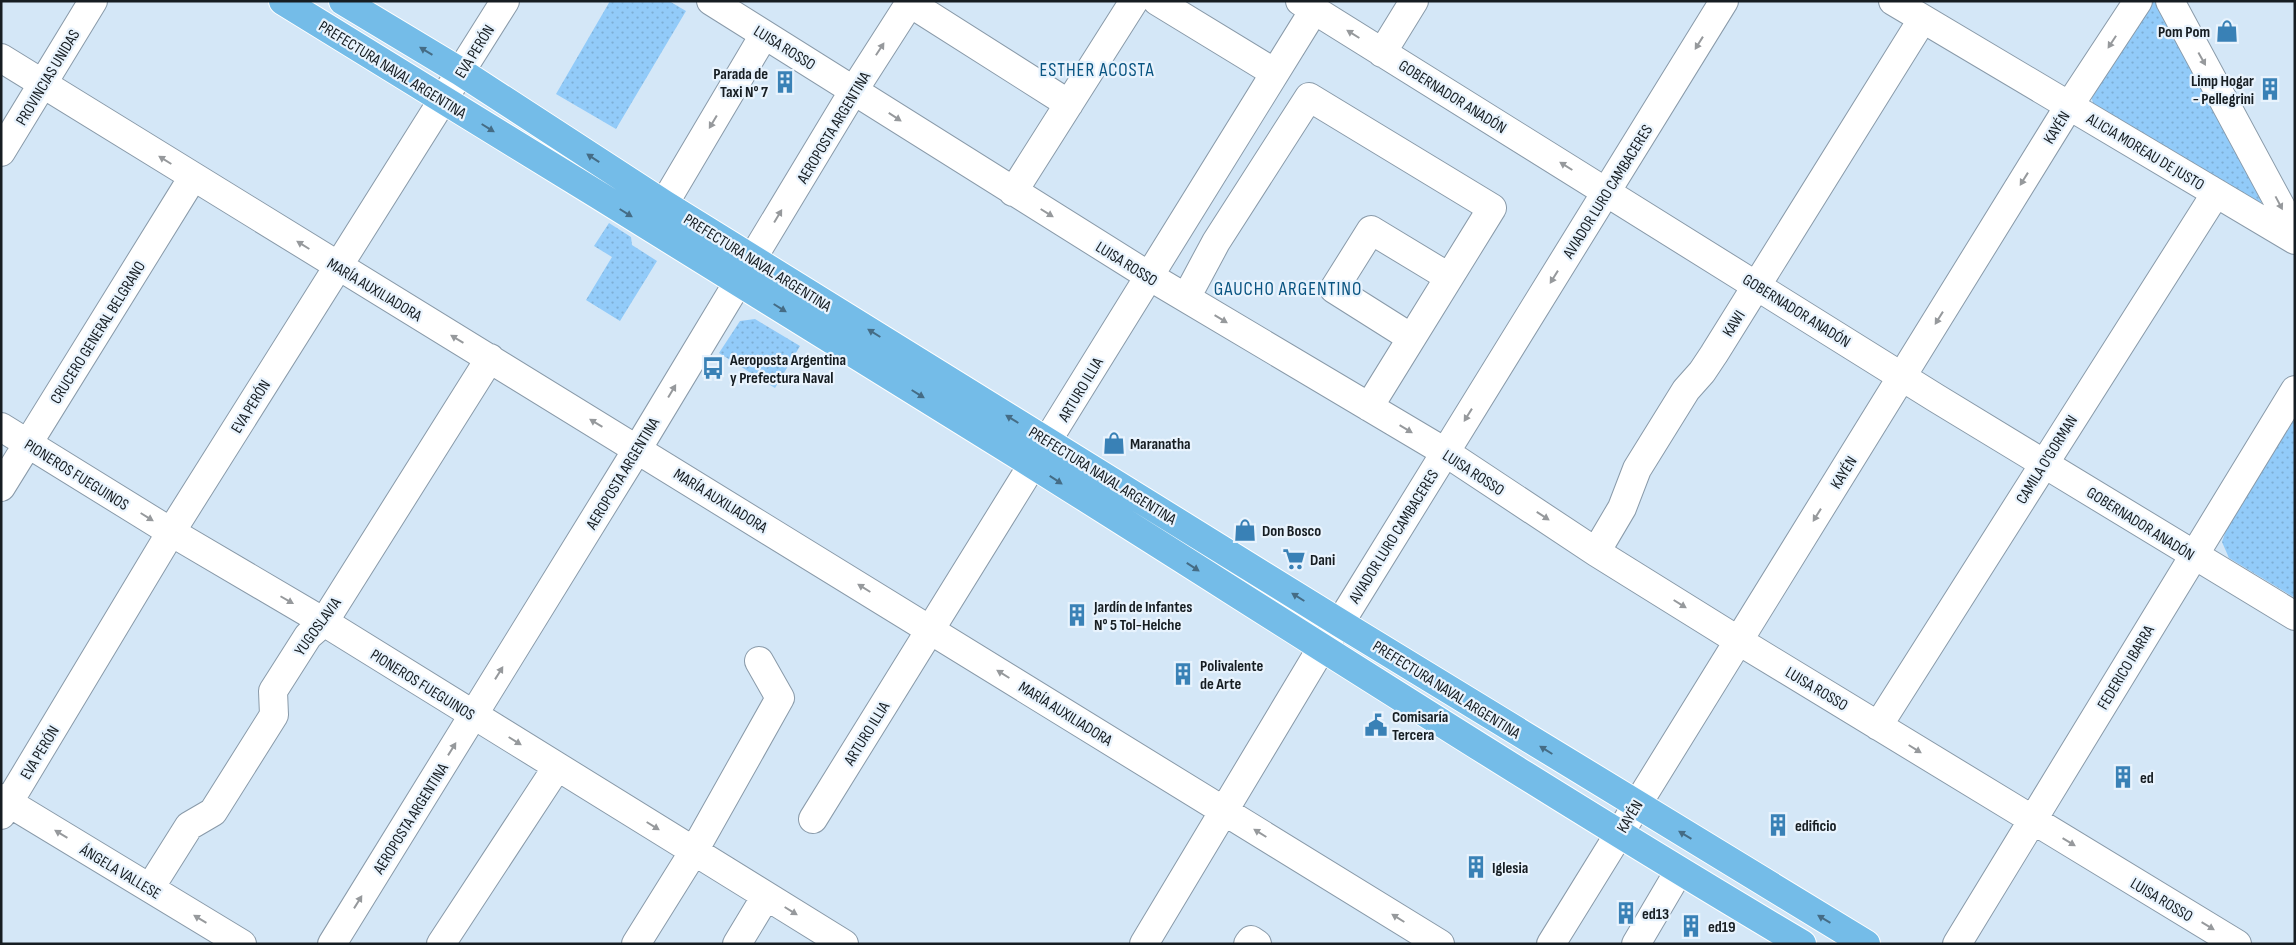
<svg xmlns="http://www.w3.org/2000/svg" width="2296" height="945" font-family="'Sofia Sans Condensed',sans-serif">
  <defs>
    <pattern id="park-dots" width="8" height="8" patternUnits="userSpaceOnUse" patternTransform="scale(1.25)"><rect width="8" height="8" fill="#92cbf9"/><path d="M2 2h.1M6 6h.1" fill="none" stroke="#7daed5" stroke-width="1.8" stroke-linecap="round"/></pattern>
  </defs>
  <rect width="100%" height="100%" fill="#d4e7f7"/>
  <!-- park -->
  <path fill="url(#park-dots)" d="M610 1H669L686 11 616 129 556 94Z
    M2153 2 2158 3 2263 198 2262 202 2257 204 2094 105 2091 97 2148 4Z
    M609 223 631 237 632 245 657 261 620 321 586 300 612 257 594 246Z
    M755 319 800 346 775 388 719 353 740 321Z
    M2295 418V598L2229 558 2222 542 2227 527Z"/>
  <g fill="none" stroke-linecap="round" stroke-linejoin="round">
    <defs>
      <path id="minor" d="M711 1 1149 276 1445 452 1596 552 1739 641 2237 944
        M1157 1 1275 73
        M1300 1 1936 398 2295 616
        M1893 1 2295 240
        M2170 1 2295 233
        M910 3 1069 104
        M1382 53 1414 1
        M1 58 1440 944
        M1 152 93 1
        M1013 192 1134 1
        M664 204 764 35
        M1186 298 1216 242 1309 97 1492 208 1369 407
        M1410 337 1334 289 1371 230 1447 276
        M1 427 171 532 324 622 844 944
        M1 487 193 177
        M1596 552 1622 508 1637 469 1686 390 1702 372 1714 354 1922 20
        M1878 726 2216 193
        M1 798 242 944
        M1 815 171 532 505 1
        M813 819 1314 10
        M150 888 189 826 213 812 274 715 273 691 308 636 324 622 490 358
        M332 944 638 448 854 90 911 1
        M441 944 557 767
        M636 944 694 851 780 698 759 661
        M737 944 766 896
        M1144 944 1321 649 1340 623 1724 1
        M1248 944 1251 940 1257 944
        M1551 944 2069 106 2138 1
        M1636 944 1679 871
        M1957 944 2295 390"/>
      <path id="major" d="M283 1C533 155 783 308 1032 464 1288 625 1542 790 1802 944
        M343 1 461 72 664 204 1340 623 1866 944"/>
    </defs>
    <!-- minor casing -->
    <use href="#minor" stroke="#899aa9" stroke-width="30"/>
    <!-- major casing -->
    <use href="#major" stroke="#fff" stroke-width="30"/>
    <!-- minor -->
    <use href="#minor" stroke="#fff" stroke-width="28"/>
    <!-- major -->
    <use href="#major" stroke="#74bce8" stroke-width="28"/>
  </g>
  <!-- one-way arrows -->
  <defs><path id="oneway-solid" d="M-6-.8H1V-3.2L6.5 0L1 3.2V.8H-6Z" transform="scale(1.25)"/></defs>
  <g fill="#96999c">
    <use href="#oneway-solid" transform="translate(1353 34) rotate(-148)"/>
    <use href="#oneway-solid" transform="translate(2112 42) rotate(123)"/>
    <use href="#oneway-solid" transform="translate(1699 43) rotate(122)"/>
    <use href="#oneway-solid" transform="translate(880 49) rotate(-57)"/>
    <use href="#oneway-solid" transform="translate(2202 59) rotate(61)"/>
    <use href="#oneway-solid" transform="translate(895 117) rotate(33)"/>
    <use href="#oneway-solid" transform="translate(713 122) rotate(121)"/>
    <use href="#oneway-solid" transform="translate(165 160) rotate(-148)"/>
    <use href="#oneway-solid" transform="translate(1566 166) rotate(-148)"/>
    <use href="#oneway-solid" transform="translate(2024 179) rotate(122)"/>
    <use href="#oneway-solid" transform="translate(2279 203) rotate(62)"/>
    <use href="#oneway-solid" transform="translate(1047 213) rotate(32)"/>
    <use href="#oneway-solid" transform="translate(778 216) rotate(-59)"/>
    <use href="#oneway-solid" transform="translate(303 245) rotate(-148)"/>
    <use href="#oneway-solid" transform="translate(1554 277) rotate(122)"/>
    <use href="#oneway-solid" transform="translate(1939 318) rotate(122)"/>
    <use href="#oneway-solid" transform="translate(1221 319) rotate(31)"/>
    <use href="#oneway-solid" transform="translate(457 339) rotate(-149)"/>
    <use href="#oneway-solid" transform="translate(672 391) rotate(-59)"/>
    <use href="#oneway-solid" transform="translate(1468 415) rotate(122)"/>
    <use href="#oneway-solid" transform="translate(596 423) rotate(-149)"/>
    <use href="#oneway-solid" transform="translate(1406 429) rotate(31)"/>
    <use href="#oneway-solid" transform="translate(1817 515) rotate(122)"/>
    <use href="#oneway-solid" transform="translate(1543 516) rotate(33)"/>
    <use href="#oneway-solid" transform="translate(147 517) rotate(32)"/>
    <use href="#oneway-solid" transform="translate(864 588) rotate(-148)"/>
    <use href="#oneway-solid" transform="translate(287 600) rotate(30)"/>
    <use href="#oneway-solid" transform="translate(1680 604) rotate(32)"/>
    <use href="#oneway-solid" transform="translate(499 673) rotate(-58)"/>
    <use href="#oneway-solid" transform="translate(1003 674) rotate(-148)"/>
    <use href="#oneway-solid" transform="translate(515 741) rotate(32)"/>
    <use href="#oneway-solid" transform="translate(452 749) rotate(-58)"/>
    <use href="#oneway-solid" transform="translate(1915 749) rotate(32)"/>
    <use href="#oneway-solid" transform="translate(653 826) rotate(32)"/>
    <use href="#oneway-solid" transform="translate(1260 833) rotate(-148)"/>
    <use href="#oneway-solid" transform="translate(61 834) rotate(-149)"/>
    <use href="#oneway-solid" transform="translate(2069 842) rotate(31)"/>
    <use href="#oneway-solid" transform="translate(358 902) rotate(-58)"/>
    <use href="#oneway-solid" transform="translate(791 911) rotate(32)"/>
    <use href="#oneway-solid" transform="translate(1398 918) rotate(-148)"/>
    <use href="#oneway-solid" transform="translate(200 919) rotate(-149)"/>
    <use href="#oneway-solid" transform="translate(2208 926) rotate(31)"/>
  </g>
  <g fill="#456c85">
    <use href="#oneway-solid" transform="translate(426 51) rotate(-149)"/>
    <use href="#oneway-solid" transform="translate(488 128) rotate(32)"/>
    <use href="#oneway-solid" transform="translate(593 158) rotate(-147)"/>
    <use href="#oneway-solid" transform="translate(626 213) rotate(32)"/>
    <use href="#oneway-solid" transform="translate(780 308) rotate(32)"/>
    <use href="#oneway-solid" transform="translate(874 333) rotate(-148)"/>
    <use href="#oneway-solid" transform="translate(918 394) rotate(32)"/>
    <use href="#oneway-solid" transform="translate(1012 419) rotate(-148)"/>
    <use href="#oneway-solid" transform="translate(1056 480) rotate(33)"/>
    <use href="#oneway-solid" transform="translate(1193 567) rotate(33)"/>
    <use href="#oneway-solid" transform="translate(1298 597) rotate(-148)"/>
    <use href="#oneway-solid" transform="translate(1546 750) rotate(-148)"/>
    <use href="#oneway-solid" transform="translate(1685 835) rotate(-149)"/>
    <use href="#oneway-solid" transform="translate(1824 919) rotate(-149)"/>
  </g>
  <!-- icons -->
  <defs>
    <symbol id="shop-bare" viewBox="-9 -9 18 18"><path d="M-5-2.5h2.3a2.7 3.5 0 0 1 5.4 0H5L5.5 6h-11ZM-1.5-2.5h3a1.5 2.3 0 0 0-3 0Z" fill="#3981b6" stroke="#e8f3fd" stroke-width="2.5" paint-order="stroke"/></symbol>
    <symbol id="building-bare" viewBox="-9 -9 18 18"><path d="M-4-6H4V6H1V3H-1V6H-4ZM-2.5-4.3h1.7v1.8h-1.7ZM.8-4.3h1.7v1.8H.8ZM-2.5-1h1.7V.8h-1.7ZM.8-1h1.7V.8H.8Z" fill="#3981b6" stroke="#e8f3fd" stroke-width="2.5" paint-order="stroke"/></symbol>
    <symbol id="bus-bare" viewBox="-9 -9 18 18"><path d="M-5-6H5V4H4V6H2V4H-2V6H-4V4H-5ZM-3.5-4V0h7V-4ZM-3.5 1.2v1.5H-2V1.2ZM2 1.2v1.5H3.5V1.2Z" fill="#3981b6" stroke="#e8f3fd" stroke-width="2.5" paint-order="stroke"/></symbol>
    <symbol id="supermarket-bare" viewBox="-9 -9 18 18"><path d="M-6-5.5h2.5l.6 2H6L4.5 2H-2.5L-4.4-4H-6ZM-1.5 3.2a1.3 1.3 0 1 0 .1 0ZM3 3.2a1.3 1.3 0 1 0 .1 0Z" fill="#3981b6" stroke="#e8f3fd" stroke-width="2.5" paint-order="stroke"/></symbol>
    <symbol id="civic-bare" viewBox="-9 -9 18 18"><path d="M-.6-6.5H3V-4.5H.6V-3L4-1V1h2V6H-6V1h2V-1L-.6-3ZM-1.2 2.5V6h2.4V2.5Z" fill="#3981b6" stroke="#e8f3fd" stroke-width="2.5" paint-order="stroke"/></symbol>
  </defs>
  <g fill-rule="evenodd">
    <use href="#shop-bare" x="2211" y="15" width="32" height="32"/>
    <use href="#building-bare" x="769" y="66" width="32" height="32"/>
    <use href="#building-bare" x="2254" y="73" width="32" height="32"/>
    <use href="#bus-bare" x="697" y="352" width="32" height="32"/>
    <use href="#shop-bare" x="1098" y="427" width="32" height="32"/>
    <use href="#shop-bare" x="1229" y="514" width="32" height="32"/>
    <use href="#supermarket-bare" x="1278" y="543" width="32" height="32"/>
    <use href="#building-bare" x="1061" y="599" width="32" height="32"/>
    <use href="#building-bare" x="1167" y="658" width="32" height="32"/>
    <use href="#civic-bare" x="1360" y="709" width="32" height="32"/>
    <use href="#building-bare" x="2107" y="761" width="32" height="32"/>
    <use href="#building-bare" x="1762" y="809" width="32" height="32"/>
    <use href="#building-bare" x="1460" y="851" width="32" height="32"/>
    <use href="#building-bare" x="1610" y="897" width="32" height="32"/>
    <use href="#building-bare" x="1675" y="910" width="32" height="32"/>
  </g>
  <g text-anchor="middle" stroke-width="4.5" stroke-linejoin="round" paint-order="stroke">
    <!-- poi labels -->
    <g font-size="16" font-weight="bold" fill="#161d22" stroke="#e8f3fd" text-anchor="start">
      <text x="2210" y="37" text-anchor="end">Pom Pom</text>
      <text x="768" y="79" text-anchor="end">Parada de<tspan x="768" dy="18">Taxi N° 7</tspan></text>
      <text x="2254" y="86" text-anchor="end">Limp Hogar<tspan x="2254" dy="18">- Pellegrini</tspan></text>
      <text x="730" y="365">Aeroposta Argentina<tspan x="730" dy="18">y Prefectura Naval</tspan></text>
      <text x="1130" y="449">Maranatha</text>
      <text x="1262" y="536">Don Bosco</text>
      <text x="1310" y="565">Dani</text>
      <text x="1094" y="612">Jardín de Infantes<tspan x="1094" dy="18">N° 5 Tol-Helche</tspan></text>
      <text x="1200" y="671">Polivalente<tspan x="1200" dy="18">de Arte</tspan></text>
      <text x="1392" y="722">Comisaría<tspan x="1392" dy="18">Tercera</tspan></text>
      <text x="2140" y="783">ed</text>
      <text x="1795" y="831">edificio</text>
      <text x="1492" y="873">Iglesia</text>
      <text x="1642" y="919">ed13</text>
      <text x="1708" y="932">ed19</text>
    </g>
    <!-- street labels -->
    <g font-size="16" fill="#161d22" stroke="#e8f3fd">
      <text transform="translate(785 47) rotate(32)" y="6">LUISA ROSSO</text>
      <text transform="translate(474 51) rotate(-58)" y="6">EVA PERÓN</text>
      <text transform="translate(393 69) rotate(32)" y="6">PREFECTURA NAVAL ARGENTINA</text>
      <text transform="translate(47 77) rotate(-59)" y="6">PROVINCIAS UNIDAS</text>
      <text transform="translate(1453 96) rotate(32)" y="6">GOBERNADOR ANADÓN</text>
      <text transform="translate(833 127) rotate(-59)" y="6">AEROPOSTA ARGENTINA</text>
      <text transform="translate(2056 127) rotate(-58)" y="6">KAYÉN</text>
      <text transform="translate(2146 151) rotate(31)" y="6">ALICIA MOREAU DE JUSTO</text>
      <text transform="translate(1607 191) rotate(-58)" y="6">AVIADOR LURO CAMBACERES</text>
      <text transform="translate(758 262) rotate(32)" y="6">PREFECTURA NAVAL ARGENTINA</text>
      <text transform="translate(1127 263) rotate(32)" y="6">LUISA ROSSO</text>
      <text transform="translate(375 289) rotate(31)" y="6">MARÍA AUXILIADORA</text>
      <text transform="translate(1797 310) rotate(32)" y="6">GOBERNADOR ANADÓN</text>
      <text transform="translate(1733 323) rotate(-58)" y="6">KAWI</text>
      <text transform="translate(97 332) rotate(-58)" y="6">CRUCERO GENERAL BELGRANO</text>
      <text transform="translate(1080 389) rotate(-59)" y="6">ARTURO ILLIA</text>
      <text transform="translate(250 406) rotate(-58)" y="6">EVA PERÓN</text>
      <text transform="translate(2046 459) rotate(-58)" y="6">CAMILA O'GORMAN</text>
      <text transform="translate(1474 472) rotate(33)" y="6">LUISA ROSSO</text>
      <text transform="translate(1843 472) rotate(-58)" y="6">KAYÉN</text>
      <text transform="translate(622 473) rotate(-59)" y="6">AEROPOSTA ARGENTINA</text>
      <text transform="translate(77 474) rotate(32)" y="6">PIONEROS FUEGUINOS</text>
      <text transform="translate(1103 475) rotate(32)" y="6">PREFECTURA NAVAL ARGENTINA</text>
      <text transform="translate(721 500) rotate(32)" y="6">MARÍA AUXILIADORA</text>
      <text transform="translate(2141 523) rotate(32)" y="6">GOBERNADOR ANADÓN</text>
      <text transform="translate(1393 536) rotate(-58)" y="6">AVIADOR LURO CAMBACERES</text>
      <text transform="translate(317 626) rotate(-54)" y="6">YUGOSLAVIA</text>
      <text transform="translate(2125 667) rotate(-59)" y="6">FEDERICO IBARRA</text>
      <text transform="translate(423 684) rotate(32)" y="6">PIONEROS FUEGUINOS</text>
      <text transform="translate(1817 688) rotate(31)" y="6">LUISA ROSSO</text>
      <text transform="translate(1447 689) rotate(32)" y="6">PREFECTURA NAVAL ARGENTINA</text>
      <text transform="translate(1066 713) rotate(32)" y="6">MARÍA AUXILIADORA</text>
      <text transform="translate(866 733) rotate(-58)" y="6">ARTURO ILLIA</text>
      <text transform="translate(39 752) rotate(-59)" y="6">EVA PERÓN</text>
      <text transform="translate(1629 816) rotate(-59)" y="6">KAYÉN</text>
      <text transform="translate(410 818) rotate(-58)" y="6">AEROPOSTA ARGENTINA</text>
      <text transform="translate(121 871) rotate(31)" y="6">ÁNGELA VALLESE</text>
      <text transform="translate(2162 899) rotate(31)" y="6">LUISA ROSSO</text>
    </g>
    <!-- quarter labels -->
    <g font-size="19" letter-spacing="1" fill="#095481" stroke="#e8f3fd">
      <text x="1097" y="76">ESTHER ACOSTA</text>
      <text x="1288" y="295">GAUCHO ARGENTINO</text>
    </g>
  </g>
  <!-- border -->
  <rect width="2296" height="945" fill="none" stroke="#161d22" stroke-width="5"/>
</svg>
